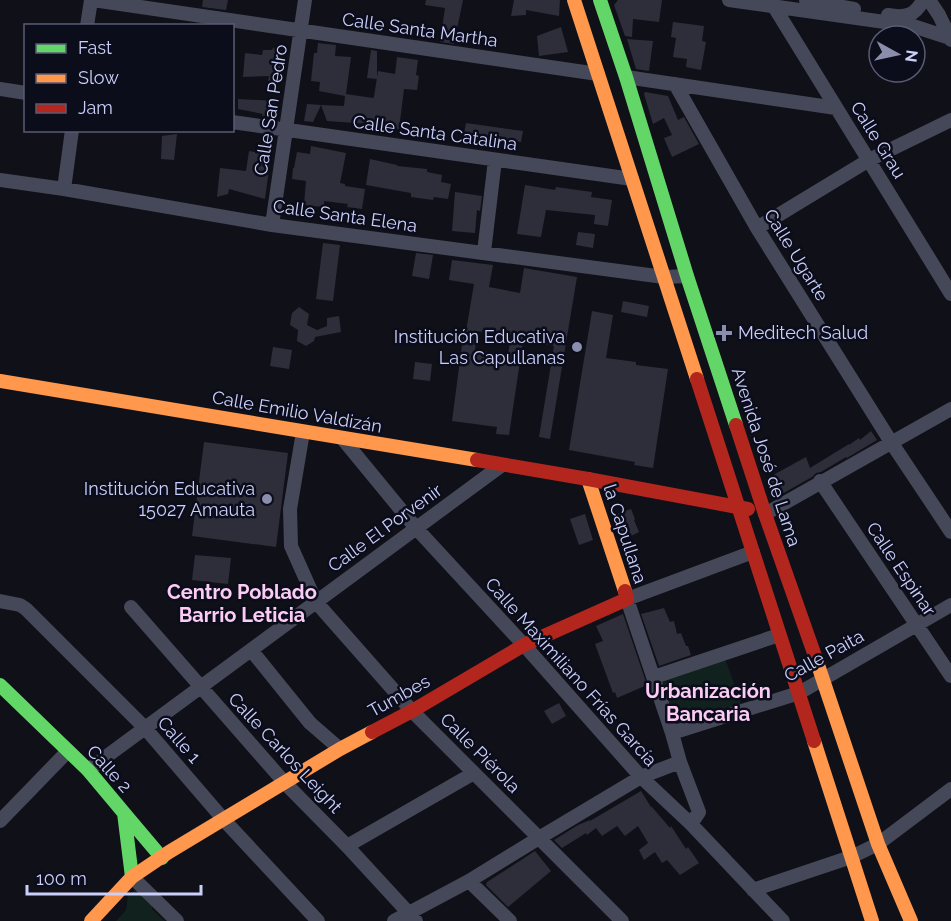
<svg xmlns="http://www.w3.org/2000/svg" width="951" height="921" font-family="Raleway,sans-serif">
  <rect width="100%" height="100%" fill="#101018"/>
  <!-- green -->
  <path fill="#10211e" d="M724 655 742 706 678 728 661 677Z
    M136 889 153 900 152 909 165 921H116L126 910 128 895Z"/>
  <!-- building -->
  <path fill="#2d2e3a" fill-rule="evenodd" d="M203 0H228L226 10 202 7Z
    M426 0H463L454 44 440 42 445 8 425 5Z
    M514 0H560L559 16 526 10V15L511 16Z
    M618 0H662L659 22 633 19 632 37 625 36 614 5Z
    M673 22 704 26 702 41 706 42 701 70 686 67 687 59 673 57 676 38 671 37Z
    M561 27 568 52 539 56 537 36Z
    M627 39 653 41 649 71 636 69Z
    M318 43 336 45 335 56 351 57 346 94 373 98 374 97 378 71 395 74 397 57 418 60 416 75 419 76 417 90 404 89 399 129 370 125V124L327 121 321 105 344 106 345 96 319 91 320 82 311 81 314 53H317Z
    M273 48 282 51 279 83 268 81 269 76 243 77 245 53 262 55 263 50H272Z
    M371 50 377 51V79L367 78Z
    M645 92 668 96 678 120 684 117 699 144 672 157 664 138 672 135 664 118 653 124 644 94Z
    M238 99 276 101 274 118 262 116 263 114 238 109Z
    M307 104 321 105 313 122 304 121Z
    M466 123 523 131 521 142 464 134Z
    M177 134 174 160 161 159 162 136Z
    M311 146 346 153 340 183 345 184V186L365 189 362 209 347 207 348 204 324 201V207L304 205 306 181 292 179 293 168H294L297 152 310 154Z
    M249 151 271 155 265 199 229 189 228 194 217 197 220 168 246 171Z
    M370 159 397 165V166L427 169V172L442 175 441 182 451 184 448 199 434 197 433 200 411 197V193L366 185Z
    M525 185 555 190 556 187 592 192 591 197 612 200 608 226 594 224 595 215 546 210 541 237 517 234Z
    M455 192 482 196 480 211 477 210 475 233 452 231Z
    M578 232 595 234 593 248 576 245Z
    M323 243 340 245 333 301 316 299Z
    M416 253 433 255 429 279 412 276Z
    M452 260 493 265 489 287 520 293 524 268 577 277 550 439 539 437 554 346 523 341 509 435 496 434 497 427 452 421 463 337H465L474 284 449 280ZM482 330 511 335 508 355 475 350 478 331 482 332Z
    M623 301 649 306 647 317 621 312Z
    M299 307 309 314 307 325 317 330 327 326V318L339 316 341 332 315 337 314 341 306 346 297 341 298 330 290 325 292 313Z
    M592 311 613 315 606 358 636 362V365L668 369 653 468 634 465 635 462 569 450Z
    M273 347 292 350 289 369 270 366Z
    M415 362 432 364 430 381 413 379Z
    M871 431 877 440 847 458 846 457 821 472 816 473 812 477 773 499 766 479 806 457 810 468 849 444V445L859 438 860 440Z
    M204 442 288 453 276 547 192 536Z
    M631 509 635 519 634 520 639 532 625 539 613 515Z
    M585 514 593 540 579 545 570 519Z
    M195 555 231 558 228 584 192 580Z
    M664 608 670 622 674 621 677 634 681 633 686 646H688L691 655 659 666 641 614Z
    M623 614 647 685 617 698 615 692 613 693 595 644 603 641 596 626Z
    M559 703 566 716 552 724 544 711Z
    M641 791 651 807H652L670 828 671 826 686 849 688 847 699 863 680 875 667 860 662 863 655 852 644 860 639 850 648 843 638 826 625 836 617 826 602 836 596 828 587 835 586 833 562 848 554 840 578 825 590 820V821Z
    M535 851 551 871 508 907 486 885 487 882Z"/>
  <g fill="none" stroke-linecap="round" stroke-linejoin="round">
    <!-- street -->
    <path stroke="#454858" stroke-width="14" d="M93 0 598 74
      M729 0 913 26 950 38
      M770 0 951 294
      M806 0 854 9
      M929 0 939 15 951 40
      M888 15C905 18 915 16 923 0
      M87 26 91 0
      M626 77 836 108
      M675 84 757 228 891 442 951 532
      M0 89 26 93
      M232 122 632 179
      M0 180 64 189 272 225 664 277 687 276
      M64 189 72 130
      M272 225 305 0
      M757 228 869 160 951 120
      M484 252 495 160
      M303 432 290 509 291 546 316 602 412 711 622 921
      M342 438 416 528 524 645 641 777 691 824 783 921
      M820 481 951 676
      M765 514 951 409
      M0 601 20 605 26 609 145 728 224 820 318 921
      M131 607 285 783 347 846 416 921
      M251 650 310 723 340 749
      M654 677 779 635
      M672 733 799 693 951 605
      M88 770 502 465
      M0 821 68 751
      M691 824 699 812 680 762 672 733 627 599 753 552
      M347 846 474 773
      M132 877 177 921
      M469 881 510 921
      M753 890 851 857 878 844 951 789
      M394 921 469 881 539 838 641 777 680 762"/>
    <!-- fast -->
    <path stroke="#63d668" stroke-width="14" d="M600 0 626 77 687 276 736 425
      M0 685 88 770 124 813 132 877
      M124 813 162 858"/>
    <!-- slow -->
    <path stroke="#ff974d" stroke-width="14" d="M574 0 697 379
      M0 381 477 460
      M588 479 625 591
      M815 656 878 844 911 921
      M814 741 872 921
      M91 921 132 877 169 852 340 749 372 732"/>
    <!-- jam -->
    <path stroke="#b3261e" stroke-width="14" d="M697 379 814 741
      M736 425 765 514 815 656
      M477 460 588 479 748 509
      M372 732 412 711 524 645 627 599 625 591"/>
  </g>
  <!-- markers -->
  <g fill="#8a8dac" stroke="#0c0d1b" stroke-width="2">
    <path d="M721 324h6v6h6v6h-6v6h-6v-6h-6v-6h6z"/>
    <circle cx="577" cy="347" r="6"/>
    <circle cx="267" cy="499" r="6"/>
  </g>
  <g text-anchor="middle" stroke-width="5" stroke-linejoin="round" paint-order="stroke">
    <!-- street labels -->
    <g font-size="18" fill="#cbd0fb" stroke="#0c0d1b">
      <text transform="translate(420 30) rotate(8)" y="6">Calle Santa Martha</text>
      <text transform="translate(271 110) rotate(-81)" y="6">Calle San Pedro</text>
      <text transform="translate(435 133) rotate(8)" y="6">Calle Santa Catalina</text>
      <text transform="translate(878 140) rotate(58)" y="6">Calle Grau</text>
      <text transform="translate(345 216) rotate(8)" y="6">Calle Santa Elena</text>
      <text transform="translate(796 255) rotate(58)" y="6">Calle Ugarte</text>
      <text transform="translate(297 412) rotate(10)" y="6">Calle Emilio Valdizán</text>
      <text transform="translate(766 457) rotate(72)" y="6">Avenida José de Lama</text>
      <text transform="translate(385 528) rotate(-36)" y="6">Calle El Porvenir</text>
      <text transform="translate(625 534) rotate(72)" y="6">la Capullana</text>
      <text transform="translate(901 569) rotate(56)" y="6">Calle Espinar</text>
      <text transform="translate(824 656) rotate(-29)" y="6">Calle Paita</text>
      <text transform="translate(571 672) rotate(48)" y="6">Calle Maximiliano Frías García</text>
      <text transform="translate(399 696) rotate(-29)" y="6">Tumbes</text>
      <text transform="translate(179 740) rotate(49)" y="6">Calle 1</text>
      <text transform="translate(285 753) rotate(47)" y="6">Calle Carlos Leight</text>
      <text transform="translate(480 753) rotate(45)" y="6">Calle Piérola</text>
      <text transform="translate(109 769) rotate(48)" y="6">Calle 2</text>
    </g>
    <!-- poi labels -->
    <g font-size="18" fill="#cbd0fb" stroke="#0c0d1b" text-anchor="end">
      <text x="738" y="339" text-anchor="start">Meditech Salud</text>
      <text x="565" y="343">Institución Educativa<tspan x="565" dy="21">Las Capullanas</tspan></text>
      <text x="255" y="495">Institución Educativa<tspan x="255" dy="21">15027 Amauta</tspan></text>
    </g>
    <!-- neighbourhood labels -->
    <g font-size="20" font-weight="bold" fill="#fbccf4" stroke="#0c0d1b">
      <text x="242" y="599">Centro Poblado<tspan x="242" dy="23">Barrio Leticia</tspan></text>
      <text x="708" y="698">Urbanización<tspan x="708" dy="23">Bancaria</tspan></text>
    </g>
  </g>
  <!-- legend -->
  <rect x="24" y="24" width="210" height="108" fill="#0c0d1b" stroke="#585b75" stroke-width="1.5"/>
  <rect x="36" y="44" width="30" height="9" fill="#63d668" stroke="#585b75" stroke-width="1.5"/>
  <text x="78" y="54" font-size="18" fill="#cbd0fb">Fast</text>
  <rect x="36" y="74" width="30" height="9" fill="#ff974d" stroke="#585b75" stroke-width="1.5"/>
  <text x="78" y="84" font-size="18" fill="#cbd0fb">Slow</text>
  <rect x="36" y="104" width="30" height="9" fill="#b3261e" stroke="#585b75" stroke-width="1.5"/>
  <text x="78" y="114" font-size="18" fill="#cbd0fb">Jam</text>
  <!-- north arrow -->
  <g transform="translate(897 54) rotate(98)"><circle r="28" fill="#0c0d1b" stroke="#585b75" stroke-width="1.5"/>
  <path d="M0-4.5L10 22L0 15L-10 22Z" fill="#8a8dac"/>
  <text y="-9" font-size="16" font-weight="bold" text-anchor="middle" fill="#cbd0fb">N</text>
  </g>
  <!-- scale -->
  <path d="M27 885v9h174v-9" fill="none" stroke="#cbd0fb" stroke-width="3"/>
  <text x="36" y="885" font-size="18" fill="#cbd0fb" stroke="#0c0d1b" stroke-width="4.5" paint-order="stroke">100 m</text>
</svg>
